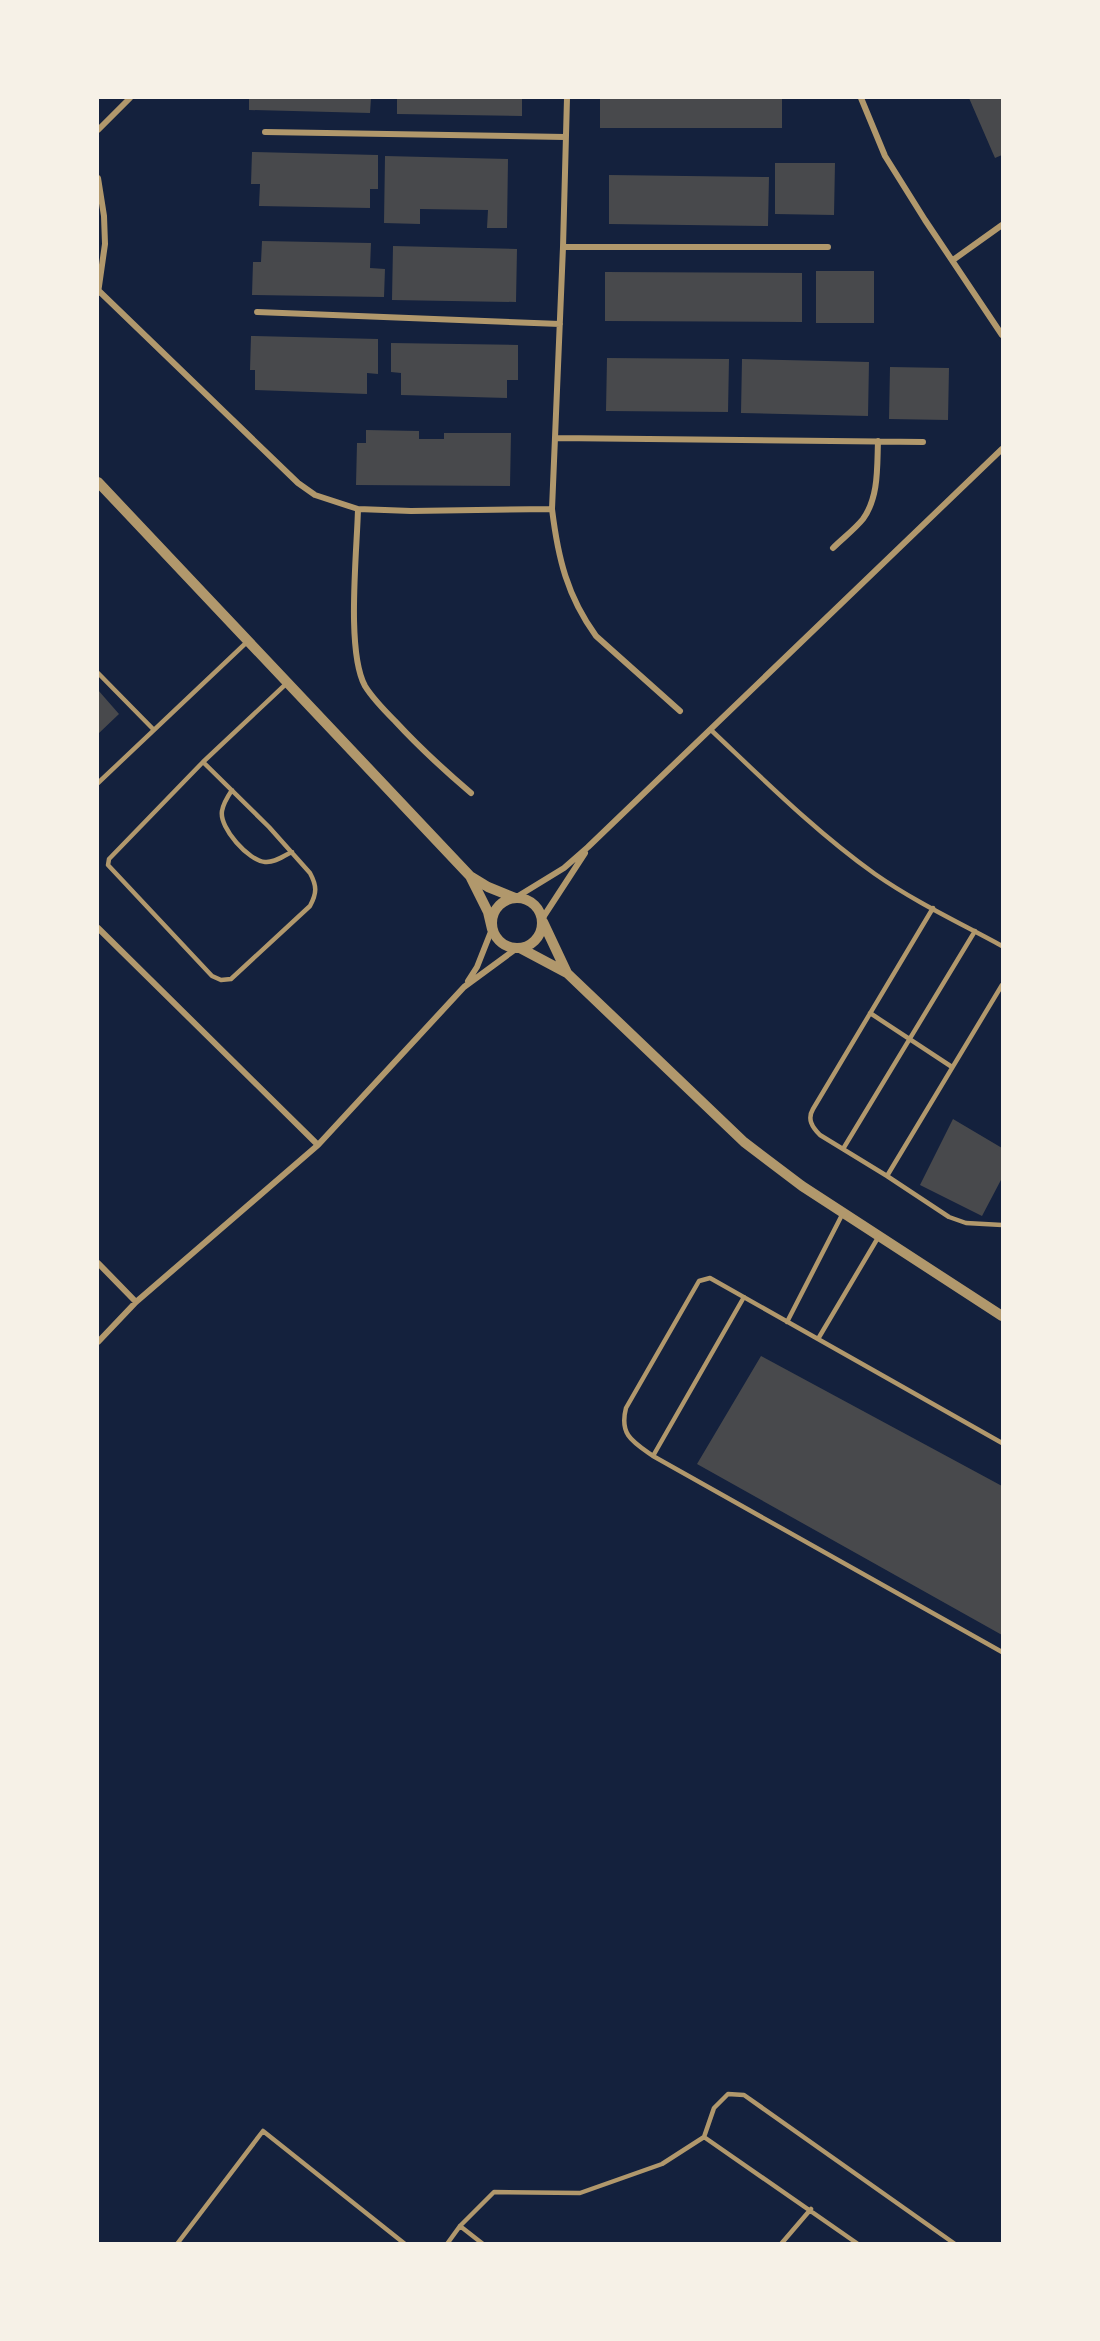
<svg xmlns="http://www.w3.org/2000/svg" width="1100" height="2341" font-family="Montserrat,sans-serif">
  <rect width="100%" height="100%" fill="#14213d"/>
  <!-- building -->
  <path fill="#48494c" d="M249 98H371L370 113 249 110Z
    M397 98H522V116L397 114Z
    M600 98H782V128H600Z
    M969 98H1002V155L995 158Z
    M252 152 378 155V189H370V208L259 206 260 184H251Z
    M385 156 508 159 507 228H487L488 210 420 209V224L384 223Z
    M775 163H835L834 215 775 214Z
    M609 175 769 177 768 226 609 224Z
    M262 241 371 243 370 268 385 269 384 297 252 295 253 262H261Z
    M393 246 517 249 516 302 392 300Z
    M816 271H874V323H816Z
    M605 272 802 273V322L605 321Z
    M251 336 378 339V374L367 373V394L255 390V370H250Z
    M391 343 518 345V380H507V398L401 395V373L391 372Z
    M607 358 729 359 728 412 606 411Z
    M742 359 869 362 868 416 741 413Z
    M890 367 949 368 948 420 889 419Z
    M366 430 419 431V439H444V433H511L510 486 356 485 357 443H366Z
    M98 690 119 714 98 734Z
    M953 1119 1002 1148V1178L982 1216 920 1185Z
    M761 1356 1002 1486V1635L697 1464Z"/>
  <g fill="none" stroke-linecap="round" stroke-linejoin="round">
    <!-- service -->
    <path stroke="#b1986c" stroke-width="4.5" d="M98 673 154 730
      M711 730C764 780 816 832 875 874 915 902 960 923 1002 946
      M203 762 269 827 310 873C317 886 317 893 310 906L231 979 221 980 212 976 108 865 109 859 203 762 287 683
      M98 783 248 641
      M232 790C228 796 223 804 222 811 219 828 249 861 265 862 275 863 283 856 292 852
      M933 908 813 1109C807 1119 812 1127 820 1135L887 1176 1002 985
      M870 1013 952 1067
      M843 1149 975 931
      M887 1176 949 1217 966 1223 1002 1225
      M787 1322 843 1213
      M818 1339 879 1236
      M1002 1443 710 1278 699 1281 626 1408C619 1435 633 1442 653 1456L1002 1652
      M653 1456 744 1297
      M704 2137 858 2244
      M460 2226 483 2244
      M177 2244 263 2131 405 2244
      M447 2244 460 2226 494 2192 580 2193 662 2164 704 2137 714 2108 728 2094 744 2095 955 2244
      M781 2244 811 2209"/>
    <!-- minor -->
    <path stroke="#b1986c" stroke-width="6" d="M567 98 563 247 552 509C558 558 567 596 596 636L680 711
      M861 98 885 156 925 220 1002 335
      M98 130 130 98
      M265 132 565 137
      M98 178 104 216 105 244 98 293
      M563 247H828
      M953 260 1002 225
      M99 291 298 483 315 495 358 509 411 511 552 509
      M257 312 560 324
      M556 438 923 442
      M358 509C357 552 346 651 365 686 373 699 384 710 395 721 419 747 444 770 471 793
      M833 548C842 539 855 529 863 519 879 497 877 467 878 441
      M515 898 564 868 588 847 1002 449
      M542 919 585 853
      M98 928 318 1145
      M468 981 477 967 492 929
      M98 1263 136 1302
      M98 1342 136 1302 318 1145 464 987 517 948"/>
    <!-- tertiary -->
    <path stroke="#b1986c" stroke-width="10" d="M98 482 470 876 488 912 492 929
      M470 876 488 887 515 898
      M492 923a25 25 0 1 1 50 0a25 25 0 1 1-50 0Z
      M543 922 567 973
      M520 948 567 973 744 1142 802 1186 1002 1316"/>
  </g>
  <!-- border -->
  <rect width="1100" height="2341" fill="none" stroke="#f6f1e7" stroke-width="198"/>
</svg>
